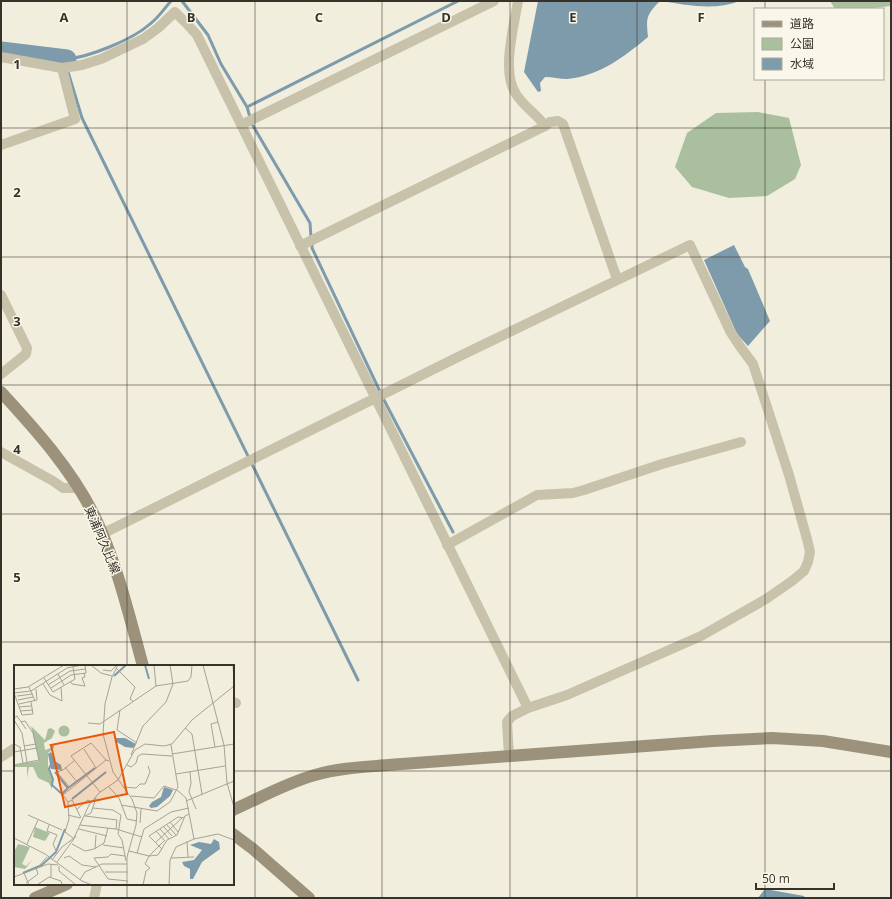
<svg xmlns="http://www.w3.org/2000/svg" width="892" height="899" font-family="'Open Sans','Noto Sans JP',sans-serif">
  <rect width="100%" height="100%" fill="#f1eedd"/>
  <!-- green -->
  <path fill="#a9bf9e" d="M830 1H891V6L863 9H835Z
    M758 112 789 118 801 165 795 179 767 196 729 198 692 187 675 167 687 133 716 113Z"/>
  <!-- water -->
  <path fill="#7e9bac" d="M538 1H660C646 15 646 18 648 37 624 57 599 76 567 79 560 79 552 77 545 77L540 83 541 91 538 92 524 72Z
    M661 1H740C714 11 687 5 661 1Z
    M734 245 745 267 748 269 770 321 748 346 737 334 704 260Z
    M765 889 804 896 805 898H758Z"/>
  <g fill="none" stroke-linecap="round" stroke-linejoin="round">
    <!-- stream -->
    <path stroke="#7e9bac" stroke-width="3" d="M171 1C164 9 158 18 150 24 132 40 89 57 67 59L68 72 82 118 358 680
      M182 1 208 35 221 64 247 107 458 1
      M247 107 252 124 310 223 311 238
      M312 243V248L384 400 453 532"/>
    <!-- river -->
    <path stroke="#7e9bac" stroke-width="19" d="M1 51 67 59"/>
    <!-- street -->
    <path stroke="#c8c2aa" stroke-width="10" d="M518 1C514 26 501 72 516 94 524 107 537 114 545 126
      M1 57 62 68 82 65 101 59 143 39 158 28 175 12 187 24 197 35 528 708
      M241 125 494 1
      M1 145 75 119 62 68
      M300 246 545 126 550 122 558 121 563 124 617 279
      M1 295 27 348 26 354 1 374
      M1 452 53 481 63 488H79
      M102 534 462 355 690 245 730 331 739 345 753 364 789 475 807 539 810 552 808 562 804 571 792 581 766 599 701 636 567 695 528 708 512 716 507 722 509 756
      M447 545 537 495 573 493 584 490 662 464 741 442
      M233 702 236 703
      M1 757 15 748
      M94 898 97 884"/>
    <!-- secondary -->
    <path stroke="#9c927b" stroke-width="12" d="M1 392C36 430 71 469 94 515 117 563 129 615 143 666
      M233 810C260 798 286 783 315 775 339 768 364 767 388 765L713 741 772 738 823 741 891 752
      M233 834 253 849 309 898
      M35 898 67 884"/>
  </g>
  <!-- grid -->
  <path fill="none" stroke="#363129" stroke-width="1" stroke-opacity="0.55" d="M127 1V666M255 1V898M382 1V898M510 1V898M637 1V898M765 1V9M765 79V898M1 128H891M1 257H891M1 385H891M1 514H891M1 642H891M1 771H15M233 771H891M127 884V898"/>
  <g text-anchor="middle" stroke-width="3" stroke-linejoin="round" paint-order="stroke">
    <!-- street labels -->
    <g font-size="12" fill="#363129" stroke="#f9f7e9">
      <text transform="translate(102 540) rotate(67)" y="4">東浦阿久比線</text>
    </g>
  </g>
  <!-- overview -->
  <g transform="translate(14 665)">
    <rect width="220" height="220" fill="#f1eedd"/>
    <path d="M44.5 66a5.5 5.5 0 1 1 11 0a5.5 5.5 0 1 1-11 0ZM17 61 31 75 34 64 37 63 41 66 38 73 30 78 31 85 37 83 35 79H40V83L34 88V101L39 114 38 124 35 118 24 113 19 102H15L13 113V102H0V100L25 96ZM21 162 36 168 31 176 19 172ZM4 179 16 182 8 199 12 201 19 194 11 204 0 202V187Z" fill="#a9bf9e"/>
    <path d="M101 73H111L122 79 119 83 111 82 101 76ZM37 87 41 96 47 100 48 105 37 104 34 89ZM150 122 159 125 156 131 143 142 137 143 135 141 138 137 147 132ZM200 174 205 177 206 184 188 197 179 214H176V204L170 201 168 197 180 195 188 185 176 180 185 177 197 179Z" fill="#7e9bac"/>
    <path fill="none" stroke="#7e9bac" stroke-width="2" d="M131 0 135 14M100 11 112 0M37 99 35 104 39 114 38 120 49 130M41 107 54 123 48 129M54 123 81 103M58 134 92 107M9 208 28 200 42 187 51 164"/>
    <path fill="none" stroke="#a6a295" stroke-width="1" d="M77 0 87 8 98 11M104 0 98 12 91 39 89 69 99 107 118 134 123 148 122 160 113 192V220M140 0 142 21M189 0 210 80 213 118 220 142M219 0 220 18M102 3 121 22 116 34 119 36M89 5 97 6 102 1M44 9 50 20M30 13 39 27 61 14 59 2M56 16 58 19 71 21 68 13 71 12 70 8M29 19 36 30 48 36 47 22M34 20 56 6 71 4M15 22 21 36M37 23 57 10 72 8 71 0M0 24 14 22 50 0M0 28 17 26 53 3 68 0M0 28 8 50 19 49 17 37M3 31 19 29M4 35 19 32M5 39 23 35 22 24M5 42 17 41M106 45 103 65 123 78M6 46 19 45M0 53 3 51 12 64M0 55 8 68 13 97M74 58 86 59 142 21 174 16 177 12 178 0M171 63 178 69 188 129M0 79 6 82 9 98M10 81 22 79M201 82 197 59 204 57M70 84 82 103M0 87 23 83M158 89 220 79M117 90 129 61 152 37 159 19 156 0M0 100 25 95 19 68 11 56 7 57M113 100 117 102 122 98 124 91 128 89 158 91M51 102 63 117M176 107 177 118 175 127 182 144M162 109 211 101M95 122 105 133 113 154 123 156M109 122 122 123 126 119H131L136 107 134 101M56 123 43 107 49 105 61 95M163 125 172 133 180 174M86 127 57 91 77 78 92 95M117 131 140 133 150 121 162 125M172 136 220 116M54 137 58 135 67 153M107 140 143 146 156 137 164 122 157 80M79 143 99 145 107 150 104 169 108 175 112 196M63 144 74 135 77 137M14 150 48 165M54 150 66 153M71 151 103 155 102 164M71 151 77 148 82 133M156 157 164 167M126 158 127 144M35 160 33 166 43 170 39 179 43 188M66 160 102 164 128 172M153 160 162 170M149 161 158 171M65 164 93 171M146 164 155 174M142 166 151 176M0 173 31 189 68 216 78 220M59 173 51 167 55 154 54 137 49 130 92 95 95 96M173 176 174 192M142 177 169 152M13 179 24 155M58 179 71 186 80 184 90 178 94 163M89 180 110 183M81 184 82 170M148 184 135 171 164 152 170 153M115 186 135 191 144 190 153 175 163 170 171 151 175 149M123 188 130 164 157 147 175 143M111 191 97 189 94 192 80 193 94 214 114 216M135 191 151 175M50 193 55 191 68 200 82 202M157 193 180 192M38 195 48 182 60 173 75 140 85 128 104 115 121 85 131 79 150 81 158 79 178 55 220 21M43 197 62 171M37 199V212M25 201 33 192M45 201V206L62 220M91 207H114M10 208 15 220M0 212 34 199 44 200M66 215 71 207 88 199H113M12 218 24 209 22 203M23 220 35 212 47 216 48 220M129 220 132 206 136 203 131 199 135 191M155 220 156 195 162 182 180 174 204 169 220 175"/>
    <path fill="#e8590c" fill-opacity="0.15" stroke="#e8590c" stroke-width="2" d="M100 67 113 129 51 142 37 80Z"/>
    <rect width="220" height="220" fill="none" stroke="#363129" stroke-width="2"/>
  </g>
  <g font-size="13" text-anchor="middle" font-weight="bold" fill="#363129" stroke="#f9f7e9" stroke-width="3" stroke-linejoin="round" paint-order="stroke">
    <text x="64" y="22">A</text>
    <text x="191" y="22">B</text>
    <text x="319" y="22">C</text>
    <text x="446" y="22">D</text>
    <text x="573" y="22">E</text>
    <text x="701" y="22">F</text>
    <text x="17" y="69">1</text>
    <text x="17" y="197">2</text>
    <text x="17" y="326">3</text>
    <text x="17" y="454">4</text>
    <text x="17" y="582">5</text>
  </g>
  <!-- border -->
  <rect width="892" height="899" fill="none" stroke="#363129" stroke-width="4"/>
  <!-- legend -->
  <rect x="754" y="8" width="130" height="72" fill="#f9f7e9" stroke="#aba89c"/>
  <rect x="762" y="21" width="20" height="6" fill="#9c927b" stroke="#aba89c"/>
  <text x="790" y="28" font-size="12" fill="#363129">道路</text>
  <rect x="762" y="38" width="20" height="12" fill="#a9bf9e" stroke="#aba89c"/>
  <text x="790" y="48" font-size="12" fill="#363129">公園</text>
  <rect x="762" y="58" width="20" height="12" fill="#7e9bac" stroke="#aba89c"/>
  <text x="790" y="68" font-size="12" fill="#363129">水域</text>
  <!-- scale -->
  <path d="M756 883v6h78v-6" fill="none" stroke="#363129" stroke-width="2"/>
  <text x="762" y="883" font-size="12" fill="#363129" stroke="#f9f7e9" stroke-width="3" paint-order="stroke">50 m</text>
</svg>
